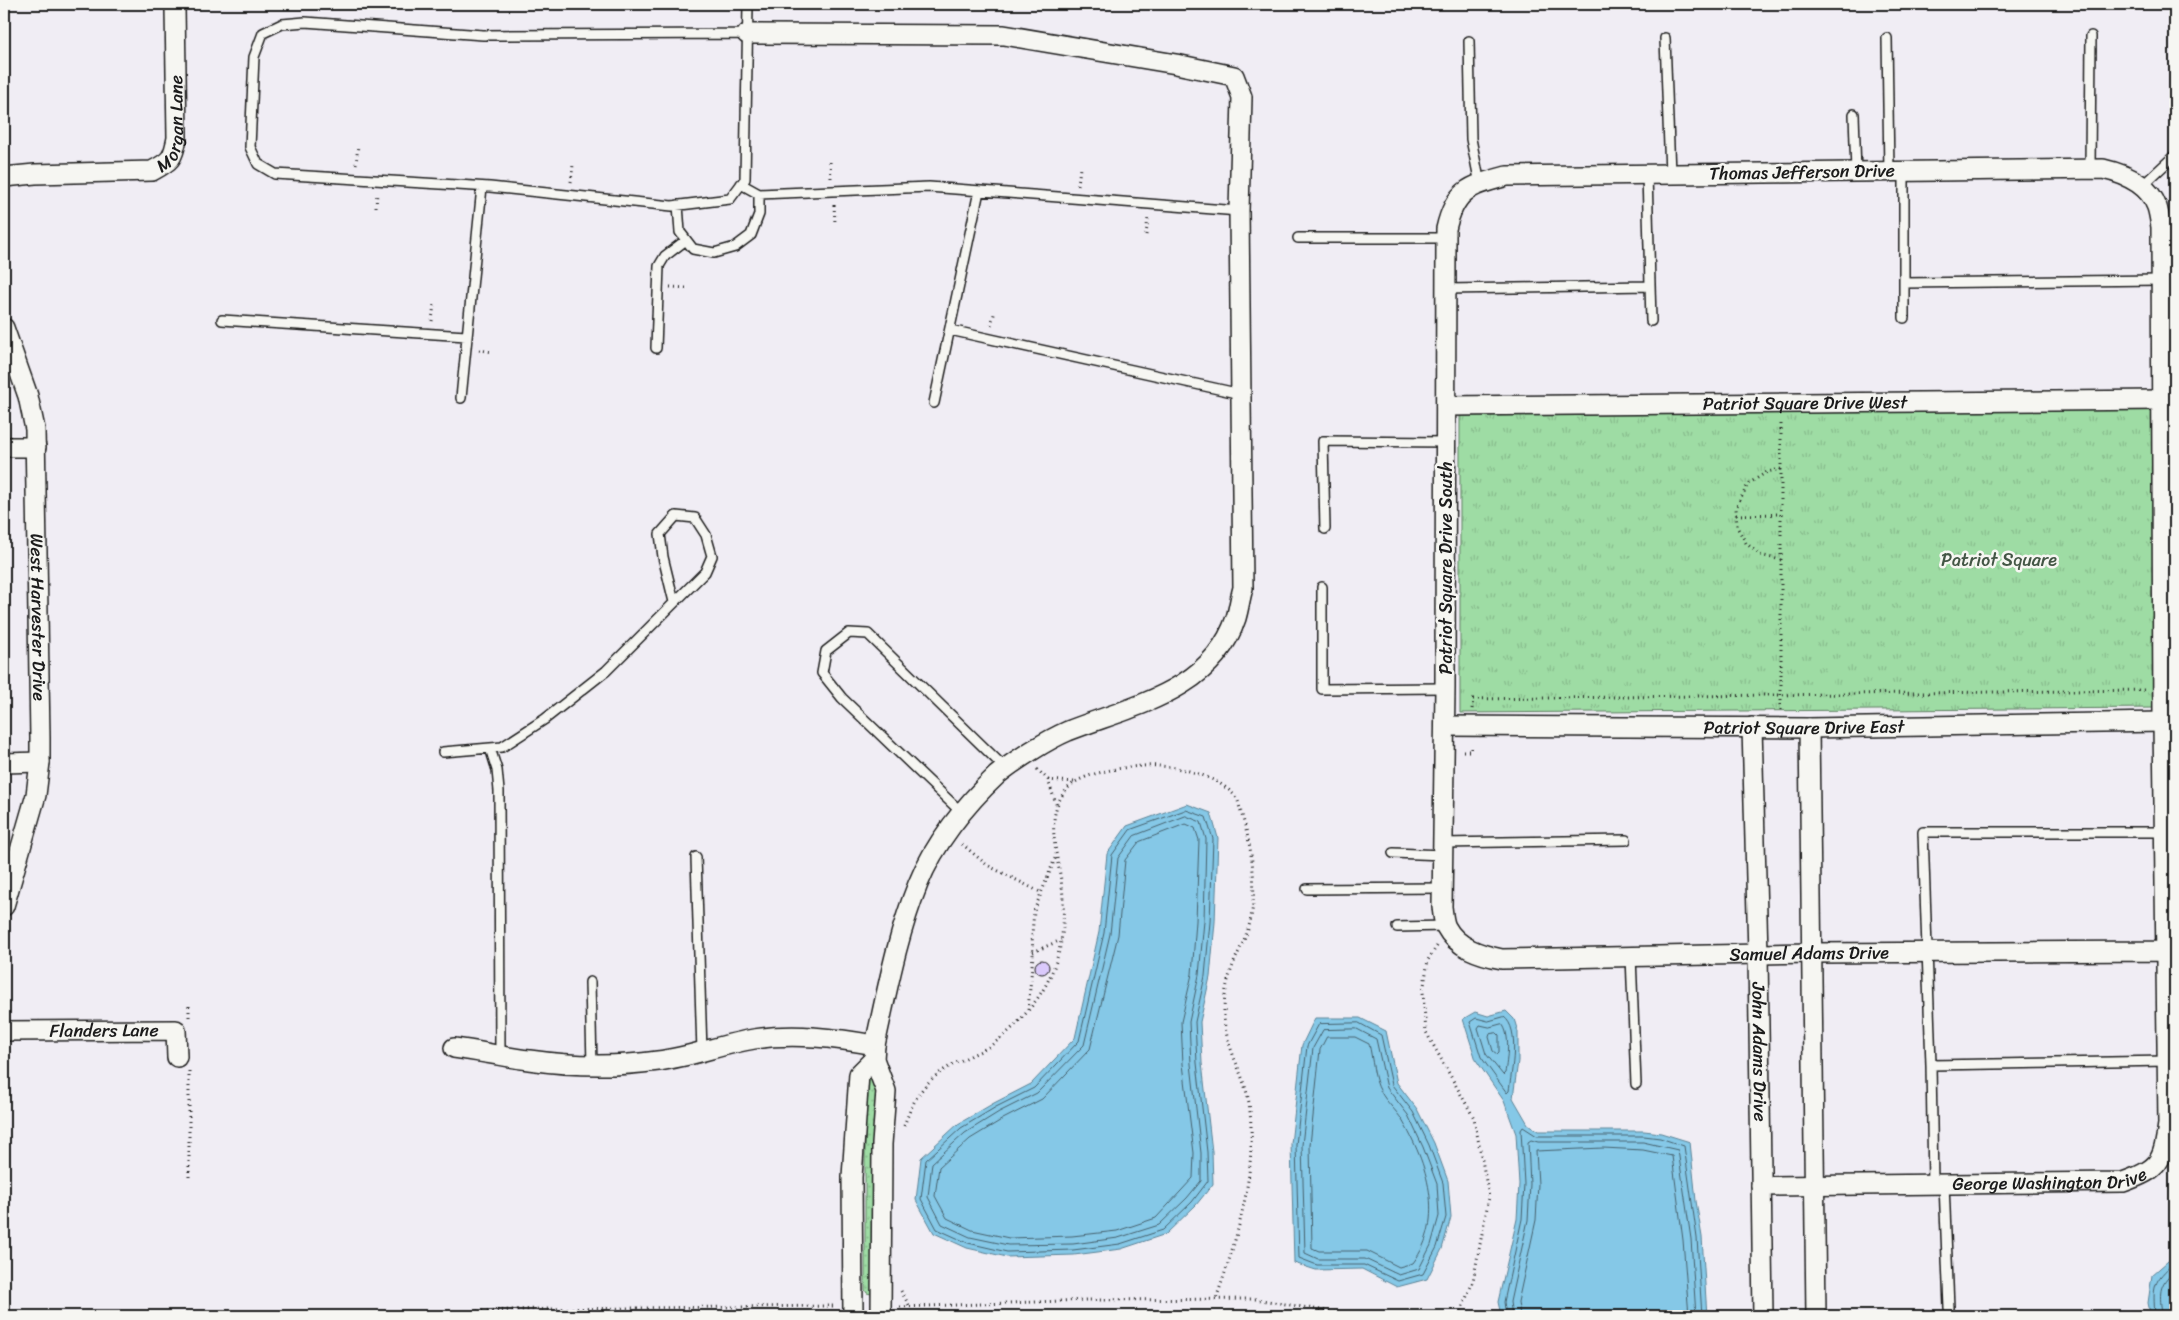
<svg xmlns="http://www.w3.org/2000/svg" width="2179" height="1320" font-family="Sriracha,sans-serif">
  <defs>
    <pattern id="grass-dots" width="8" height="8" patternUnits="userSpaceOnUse" patternTransform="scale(1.25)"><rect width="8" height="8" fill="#9edca4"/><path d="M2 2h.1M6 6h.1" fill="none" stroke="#88bc8d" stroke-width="1.8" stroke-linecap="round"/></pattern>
    <pattern id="park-tufts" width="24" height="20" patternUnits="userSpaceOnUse" patternTransform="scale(1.25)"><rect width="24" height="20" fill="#9edca4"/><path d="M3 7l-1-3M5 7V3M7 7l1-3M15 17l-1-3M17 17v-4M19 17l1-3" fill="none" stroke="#88bc8d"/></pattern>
  </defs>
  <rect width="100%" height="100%" fill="#f0edf4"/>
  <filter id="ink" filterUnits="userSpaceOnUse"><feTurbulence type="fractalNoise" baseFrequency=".02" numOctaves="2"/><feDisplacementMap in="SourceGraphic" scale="10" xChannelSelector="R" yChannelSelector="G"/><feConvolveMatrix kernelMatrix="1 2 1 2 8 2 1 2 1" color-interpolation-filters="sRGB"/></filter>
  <g filter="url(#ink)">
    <!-- grass -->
    <path fill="url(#grass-dots)" stroke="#5d7c60" d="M870 1072 876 1086 874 1146V1291L871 1294 867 1293 865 1290V1096Z"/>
    <!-- park -->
    <path fill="url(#park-tufts)" stroke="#5d7c60" d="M2154 409 2156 708 1460 713V416Z"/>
    <!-- water -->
    <path fill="#85c8e7" stroke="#5b8396" d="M1187 804 1211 813 1218 838 1215 922 1210 977 1200 1022 1202 1063 1212 1152 1213 1184 1196 1205 1166 1234 1121 1249 1074 1255 1007 1257 967 1248 934 1233 916 1200 921 1158 958 1124 994 1103 1031 1084 1075 1038 1099 932 1107 854 1127 826Z
      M1506 1011 1514 1019 1518 1032V1061L1513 1098 1528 1124 1538 1131H1644L1661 1133 1690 1142 1696 1201 1702 1237 1707 1316 1501 1315 1498 1302 1517 1219 1519 1184 1516 1134 1504 1101 1476 1060 1463 1019 1475 1012 1488 1016Z
      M1315 1018H1360L1386 1031 1397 1083 1417 1109 1434 1143 1448 1181 1451 1217 1442 1249 1427 1279 1397 1287 1362 1269 1316 1270 1294 1263 1291 1144 1302 1045Z
      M2175 1255V1316H2151L2148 1303 2152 1275Z"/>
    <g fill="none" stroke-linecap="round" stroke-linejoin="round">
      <!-- shore -->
      <path stroke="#46616d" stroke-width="1" d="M1186 810 1206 817 1213 839 1210 922 1205 976 1195 1022 1197 1063 1207 1152 1208 1181 1192 1202 1163 1230 1120 1244 1073 1250 1007 1252 968 1243 937 1229 921 1199 926 1160 961 1128 996 1107 1034 1088 1079 1041 1104 933 1112 855 1130 830Z
        M1186 816 1201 822 1206 839 1204 921 1199 975 1189 1022 1191 1064 1201 1153V1181L1187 1198 1159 1225 1118 1238 1073 1244 1008 1245 970 1237 942 1224 928 1197 932 1163 965 1133 999 1112 1037 1093 1084 1045 1110 934 1118 858 1134 836Z
        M1186 824 1195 828 1199 840 1196 921 1192 974 1181 1022 1183 1064 1194 1153 1193 1178 1156 1218 1117 1231 1072 1236 1009 1238 972 1230 947 1218 935 1196 939 1167 970 1139 1003 1119 1042 1099 1090 1049 1118 935 1125 860 1139 842Z
        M1504 1017C1521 1029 1511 1073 1509 1091L1507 1093 1481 1057 1470 1022 1476 1018 1488 1021Z
        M1359 1023 1381 1035 1392 1085 1413 1112 1429 1145 1443 1183 1446 1217 1437 1247 1423 1274 1398 1281 1364 1265H1317L1299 1258 1296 1145 1307 1046 1319 1024Z
        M1502 1024C1511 1034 1507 1060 1505 1073L1503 1075 1486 1054 1478 1028 1480 1025 1489 1027Z
        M1357 1029 1376 1039 1387 1088 1408 1115 1423 1147 1437 1184 1439 1216 1431 1245 1419 1269 1399 1275 1365 1259H1318L1305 1253 1302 1145 1313 1048 1323 1030Z
        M1497 1033 1499 1035V1052L1497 1054 1493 1051 1489 1037 1490 1034Z
        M1327 1037H1355L1369 1044C1373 1059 1373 1079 1381 1092 1386 1102 1396 1110 1402 1120 1427 1163 1446 1219 1413 1263L1399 1267 1367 1251H1319L1312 1248 1310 1145 1320 1050Z
        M1506 1316 1504 1302 1522 1219 1524 1184 1521 1130 1523 1127 1537 1136H1644L1660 1138 1684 1146 1697 1238 1702 1316
        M1512 1316 1510 1302 1528 1220 1530 1184 1528 1142 1531 1140 1538 1142H1643L1678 1150 1691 1239 1696 1316
        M1520 1316 1518 1302 1536 1220 1538 1184 1536 1151 1603 1148 1643 1150 1672 1156 1683 1240 1689 1316
        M2155 1316C2153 1286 2152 1282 2175 1262
        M2162 1316C2160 1293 2157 1286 2175 1270"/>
    </g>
    <!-- building -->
    <path fill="#dac9fb" stroke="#1c1c1c" d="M1035 967a7 7 0 1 1 14 0a7 7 0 1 1-14 0Z"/>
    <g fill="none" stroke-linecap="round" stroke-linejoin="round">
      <defs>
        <path id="lane" d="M747 34 483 35 305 22 282 24 263 33 254 57 250 147 258 164 275 174 490 187 672 206 730 199 745 179 748 4
          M1665 38 1670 174
          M1887 38 1889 172
          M1469 41 1471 139 1480 184
          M1854 114 1856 172
          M2090 169 2091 36
          M1904 171V318
          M1647 174 1651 321
          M2142 186 2175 155
          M759 194 929 187 1239 211
          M678 205 680 232 693 249 714 253 735 247 751 235 759 214V194L741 184
          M1298 238H1445
          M1904 283 2161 280
          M1446 289 1650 286
          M222 320 466 336
          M950 330 1241 394
          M656 348 659 266 665 256 686 240
          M461 398 482 187
          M934 403 979 191
          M1325 529 1323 441 1446 442
          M1322 587V689L1445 688
          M2162 644H2175
          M490 748 497 770 499 791 500 1054
          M443 752 502 747 545 719 606 671 705 572 712 556 706 535 695 518 676 516 660 534 663 557 674 602
          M962 813 842 698 822 673 826 651 849 633 868 634 1006 769
          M2164 832H1923L1931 1065 2167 1061
          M1443 843 1626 840
          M1393 853 1443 855
          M696 857 702 1052
          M1307 889 1442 888
          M1397 927 1446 926
          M1631 956 1636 1084
          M590 982 592 1065
          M1931 1065 1933 1184
          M1944 1184 1949 1308"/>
        <g id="street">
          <path d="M747 34 1004 35 1176 64 1234 76 1242 97 1239 211 1243 588C1240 598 1239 608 1236 618 1212 692 1131 706 1068 731 1047 740 1014 761 997 775 965 805 934 844 918 884 897 936 887 991 875 1045L874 1059 886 1091 882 1144 881 1316"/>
          <path id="s1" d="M4 177 35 174 152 171C171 161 173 159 177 138L175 8 173 4"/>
          <path id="s2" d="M4 328 28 396 35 429 40 738V762L36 795 4 906"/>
          <path id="s3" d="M1446 406 2162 400"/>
          <path d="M4 447H36"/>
          <path id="s4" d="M1445 726 1809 728 2163 722"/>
          <path id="s5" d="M1752 727 1758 954 1763 1316"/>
          <path d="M1809 728 1816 1316"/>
          <path d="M4 763 40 762"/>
          <path id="s6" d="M4 1031 176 1030 177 1057"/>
          <path d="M454 1048C479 1051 504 1057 529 1060 571 1066 615 1067 658 1061 691 1057 722 1044 754 1039 795 1033 835 1038 875 1045"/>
          <path id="s7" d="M1761 1186 2123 1182C2160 1169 2163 1162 2168 1124L2163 722 2161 227C2160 221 2159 213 2157 207 2149 184 2125 174 2103 169L1507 176C1470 186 1455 189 1446 229L1445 688 1442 907C1443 913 1443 921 1446 927 1457 948 1481 955 1502 959L1811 953 2165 951"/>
          <path d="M853 1316 852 1177 859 1074 874 1059"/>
        </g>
      </defs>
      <!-- lane casing -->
      <use href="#lane" stroke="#1c1c1c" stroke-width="12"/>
      <!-- street casing -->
      <use href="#street" stroke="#1c1c1c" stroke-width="22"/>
      <!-- path -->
      <path stroke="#1c1c1c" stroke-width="3" stroke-dasharray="1 4" stroke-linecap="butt" d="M830 162 831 178
        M356 164 358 145
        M571 182 573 165
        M1078 185 1080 168
        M834 205 835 223
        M376 207 377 193
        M1146 235 1148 218
        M670 287 687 288
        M432 321 434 304
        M991 325 995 311
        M479 350 493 352
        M1781 469 1767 472 1748 484 1736 508 1737 527 1746 543 1760 555 1781 560
        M1736 515 1781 514
        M1472 709 1473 699 2144 690
        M1781 710V421
        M1463 751H1471V745
        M1037 769 1048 780 1057 807
        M1048 780 1074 782
        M962 844 987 865 1040 892
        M1437 946 1428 960 1423 992 1426 1032 1474 1118 1489 1197 1473 1281 1459 1316
        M1033 952 1061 940
        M1028 1010 1033 955 1032 934 1034 911 1056 856
        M189 1017V1005
        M904 1126C918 1086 932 1074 970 1056 978 1052 987 1049 994 1043 1013 1030 1031 1009 1043 990 1060 961 1065 932 1063 899 1062 863 1039 817 1069 787 1084 771 1139 764 1160 766 1185 768 1219 777 1236 797 1239 801 1239 807 1241 812 1252 847 1258 887 1250 922 1246 940 1235 956 1230 974 1226 986 1224 999 1224 1012 1223 1044 1244 1072 1249 1103 1258 1171 1238 1236 1216 1299
        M189 1177V1071
        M901 1291 910 1307
        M900 1307 1088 1300 1256 1299 1355 1316
        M352 1316 541 1309 834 1306"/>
      <!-- lane -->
      <use href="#lane" stroke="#f6f6f2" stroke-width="9"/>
      <!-- street -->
      <use href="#street" stroke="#f6f6f2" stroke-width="19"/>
    </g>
  </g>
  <g text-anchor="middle" stroke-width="5" stroke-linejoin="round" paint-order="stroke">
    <!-- street labels -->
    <g font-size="18" fill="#1c1c1c" stroke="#f6f6f2">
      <text dy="6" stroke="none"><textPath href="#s1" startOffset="205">Morgan Lane</textPath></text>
      <text transform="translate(1802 172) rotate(-1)" y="6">Thomas Jefferson Drive</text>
      <text dy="6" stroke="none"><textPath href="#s3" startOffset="359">Patriot Square Drive West</textPath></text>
      <text transform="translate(1446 568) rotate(-90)" y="6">Patriot Square Drive South</text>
      <text dy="6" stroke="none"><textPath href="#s2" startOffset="294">West Harvester Drive</textPath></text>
      <text dy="6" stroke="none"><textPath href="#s4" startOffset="359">Patriot Square Drive East</textPath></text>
      <text dy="6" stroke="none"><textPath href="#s7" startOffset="3185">Samuel Adams Drive</textPath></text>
      <text dy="6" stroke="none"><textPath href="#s6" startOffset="100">Flanders Lane</textPath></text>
      <text dy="6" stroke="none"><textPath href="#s5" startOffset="325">John Adams Drive</textPath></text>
      <text dy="6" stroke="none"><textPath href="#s7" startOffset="289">George Washington Drive</textPath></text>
    </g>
    <!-- park labels -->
    <g font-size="18" fill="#435645" stroke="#f6f6f2">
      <text x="1999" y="566">Patriot Square</text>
    </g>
  </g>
  <!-- margin -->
  <rect width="2179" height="1320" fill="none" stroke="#f6f6f2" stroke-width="20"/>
  <rect x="10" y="10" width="2159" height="1300" fill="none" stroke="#1c1c1c" stroke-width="2" filter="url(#ink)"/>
</svg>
